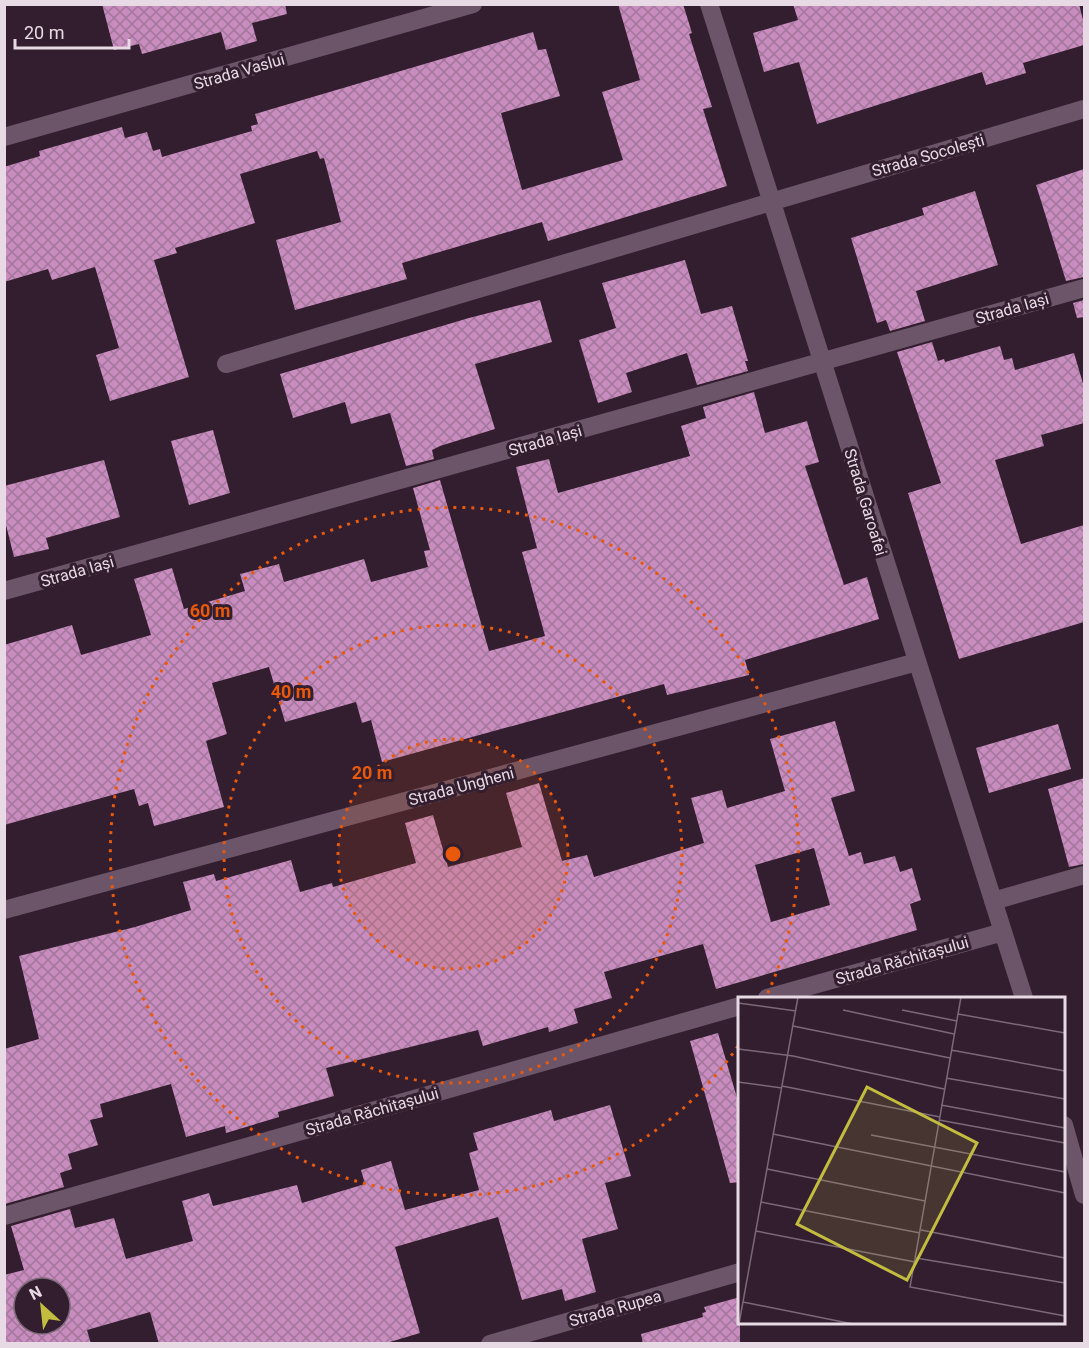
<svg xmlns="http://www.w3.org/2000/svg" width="1089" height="1348" font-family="Roboto,sans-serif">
  <defs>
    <pattern id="building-cross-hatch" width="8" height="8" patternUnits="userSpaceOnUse" patternTransform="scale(1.5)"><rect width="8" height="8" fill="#c88cbe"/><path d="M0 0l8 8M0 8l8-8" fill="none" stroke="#a1769a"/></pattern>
  </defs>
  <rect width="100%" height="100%" fill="#321e2f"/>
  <!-- building -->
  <path fill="url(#building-cross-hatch)" fill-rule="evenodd" d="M102 4H285L287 14 252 23 257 41 226 50 221 32 142 54 139 44 114 50Z
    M618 4H683L692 33 689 34 712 107 703 109 727 186 548 241 542 222 402 263 407 279 295 310 276 240 341 222 324 158 320 159 317 151 240 174 255 223 175 248 177 253 154 260 189 377 110 401 96 355 119 348 95 267 52 280 48 269 4 282V167L40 156 39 151 122 127 125 138 147 132 153 151 160 149 162 157 252 131 251 126 258 124 255 114 533 32 538 50 546 49 560 96 501 113 522 190 623 160 602 92 640 80Z
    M793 4H1079L1084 24V45L1023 63 1026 73 986 85 982 72 817 124 799 62 764 72 753 33 798 20Z
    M1084 169V277L1066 281 1036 185Z
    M975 191 998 265 916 291 925 321 890 331 886 320 877 323 851 238 924 215 922 208Z
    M685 260 701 314 732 306 748 361H745L748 371 697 385 687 353 626 373 632 392 598 403 579 340 616 328 602 283Z
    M540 300 552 342 475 364 495 429 440 446 432 450 434 459 406 466 390 413 351 424 345 402 293 418 280 374 469 318Z
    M1084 300V317L1077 318 1073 303Z
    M932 342 938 361 944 359 945 362 1000 346 1004 360 1012 358 1015 370 1074 353 1084 387V423L1041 435 1044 446 995 460 1021 544 1084 525V622L959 659 908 493 941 483 897 352Z
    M754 392 765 433 807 421 819 462 805 466 844 585 867 577 879 619 745 660 749 675 667 695 664 684 382 762 371 720 362 723 356 702 285 722 269 667 212 683 227 734 206 741 224 807 154 826 148 803 139 806 134 789 4 825V645L72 625 81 655 151 635 134 579 172 568 184 609 245 591 240 574 279 564 284 582 364 559 371 582 428 567 424 551 430 550 413 488 440 480 489 651 545 636 522 552 537 548 516 467 549 459 558 493 690 456 681 426 706 418 703 407Z
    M213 430 230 493 189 505 171 441Z
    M104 460 120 517 46 538 49 549 14 557 4 517V486Z
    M835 721 855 791 831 798 849 856 861 852 864 864 895 856 900 872 912 868 921 900 910 904 917 930 716 989 703 944 604 972 612 998 574 1009 578 1023 549 1032 548 1027 483 1046 478 1030 326 1068 334 1096 278 1112 279 1117 226 1133 225 1126 186 1137 171 1084 100 1104 103 1117 90 1120 98 1145 68 1154 72 1169 60 1173 64 1187 5 1204 4 1049 39 1039 19 956 135 927 191 910 183 882 214 874 216 881 291 860 300 892 332 883 333 887 416 863 405 823 433 815 448 867 522 847 506 793 539 783 562 861 587 855 594 877 704 843 691 798 722 790 727 808 785 791 770 739ZM814 848 830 905 771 922 755 865Z
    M1058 724 1071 769 989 793 976 748Z
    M1084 778V864L1069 867 1048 789Z
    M718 1033 740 1108V1182L730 1183 690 1041Z
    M610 1105 631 1176 605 1183 618 1229 582 1239 596 1292 565 1301 562 1289 522 1300 498 1217 395 1247 420 1333 383 1344H159L150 1312 87 1330 91 1344H4V1275L24 1270 11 1226 70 1209 75 1228 114 1218 126 1259 193 1241 182 1201 209 1193 213 1206 297 1185 302 1203 365 1184 361 1170 391 1161 405 1210 479 1190 469 1153 478 1150 473 1133 551 1110 554 1121ZM24 1288H60V1324H24Z
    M740 1297V1344H643L641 1334 703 1317 702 1313 706 1312 704 1307Z"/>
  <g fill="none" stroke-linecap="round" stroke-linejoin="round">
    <!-- minor -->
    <path stroke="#6c5568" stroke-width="18" d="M709 4 1024 998
      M4 137 473 4
      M226 364 1084 109
      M4 591 1084 288
      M993 901 1084 875
      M4 910 917 662
      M767 998 1003 932
      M1064 1125 1084 1195
      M4 1216 740 1006
      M490 1344 740 1272"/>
  </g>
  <!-- distance rings -->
  <circle cx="453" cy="854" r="115" fill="#e8590c" fill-opacity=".12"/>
  <g fill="none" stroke="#e8590c" stroke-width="3" stroke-dasharray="3 6">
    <circle cx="453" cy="854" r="115"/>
    <circle cx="453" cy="854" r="229"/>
    <path d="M738 1046A344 344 0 1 1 766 997"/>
  </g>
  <g text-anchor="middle" stroke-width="6" stroke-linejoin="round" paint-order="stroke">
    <!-- street labels -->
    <g font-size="16" fill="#e8dae5" stroke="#321e2f">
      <text transform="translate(239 71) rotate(-16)" y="6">Strada Vaslui</text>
      <text transform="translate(928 155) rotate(-16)" y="6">Strada Socolești</text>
      <text transform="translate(1012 308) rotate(-16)" y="6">Strada Iași</text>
      <text transform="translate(545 440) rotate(-16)" y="6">Strada Iași</text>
      <text transform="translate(866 502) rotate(73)" y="6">Strada Garoafei</text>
      <text transform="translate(77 571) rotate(-16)" y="6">Strada Iași</text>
      <text transform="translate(461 786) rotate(-15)" y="6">Strada Ungheni</text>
      <text transform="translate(902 960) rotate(-16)" y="6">Strada Răchitașului</text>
      <text transform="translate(372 1111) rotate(-16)" y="6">Strada Răchitașului</text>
      <text transform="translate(615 1308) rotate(-16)" y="6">Strada Rupea</text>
    </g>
  </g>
  <!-- overview -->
  <g transform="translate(738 997)">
    <rect width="327" height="327" fill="#321e2f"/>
    <path fill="none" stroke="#7b6978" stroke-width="1.5" d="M223 0 172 290 327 319M0 6 58 14M105 13 216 37M164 13 219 24M220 17 327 36M55 29 212 61M0 52 55 59 206 92M213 53 327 74M208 81 327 102M0 85 44 91M44 89 202 120M203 108 327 131M201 123 327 146M35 137 327 196M133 138 327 175M29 172 187 204M23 205 182 236M183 233 327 261M18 234 177 265M178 261 327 286M5 305 115 327M1 327 60 0"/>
    <path fill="#c3bd3f" fill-opacity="0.15" stroke="#c3bd3f" stroke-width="3" d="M129 90 239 146 169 283 59 227Z"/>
    <rect width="327" height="327" fill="none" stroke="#e8dae5" stroke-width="3"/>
  </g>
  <circle cx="453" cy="854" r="9" fill="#e8590c" stroke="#321e2f" stroke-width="3"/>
  <g font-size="18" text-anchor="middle" font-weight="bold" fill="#e8590c" stroke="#321e2f" stroke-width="6" stroke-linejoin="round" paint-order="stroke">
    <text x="210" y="617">60 m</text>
    <text x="291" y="698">40 m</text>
    <text x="372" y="779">20 m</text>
  </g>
  <!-- border -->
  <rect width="1089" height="1348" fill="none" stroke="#e8dae5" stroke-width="12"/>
  <!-- north arrow -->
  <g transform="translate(42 1306) rotate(333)"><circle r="28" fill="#321e2f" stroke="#7b6978" stroke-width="1.5"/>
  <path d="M0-4.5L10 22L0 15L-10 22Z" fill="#c3bd3f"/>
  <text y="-9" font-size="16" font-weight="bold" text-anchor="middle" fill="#e8dae5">N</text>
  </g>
  <!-- scale -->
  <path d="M15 39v9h114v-9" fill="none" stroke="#e8dae5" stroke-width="3"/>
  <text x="24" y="39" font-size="18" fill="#e8dae5" stroke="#321e2f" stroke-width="4.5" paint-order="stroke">20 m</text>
</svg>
